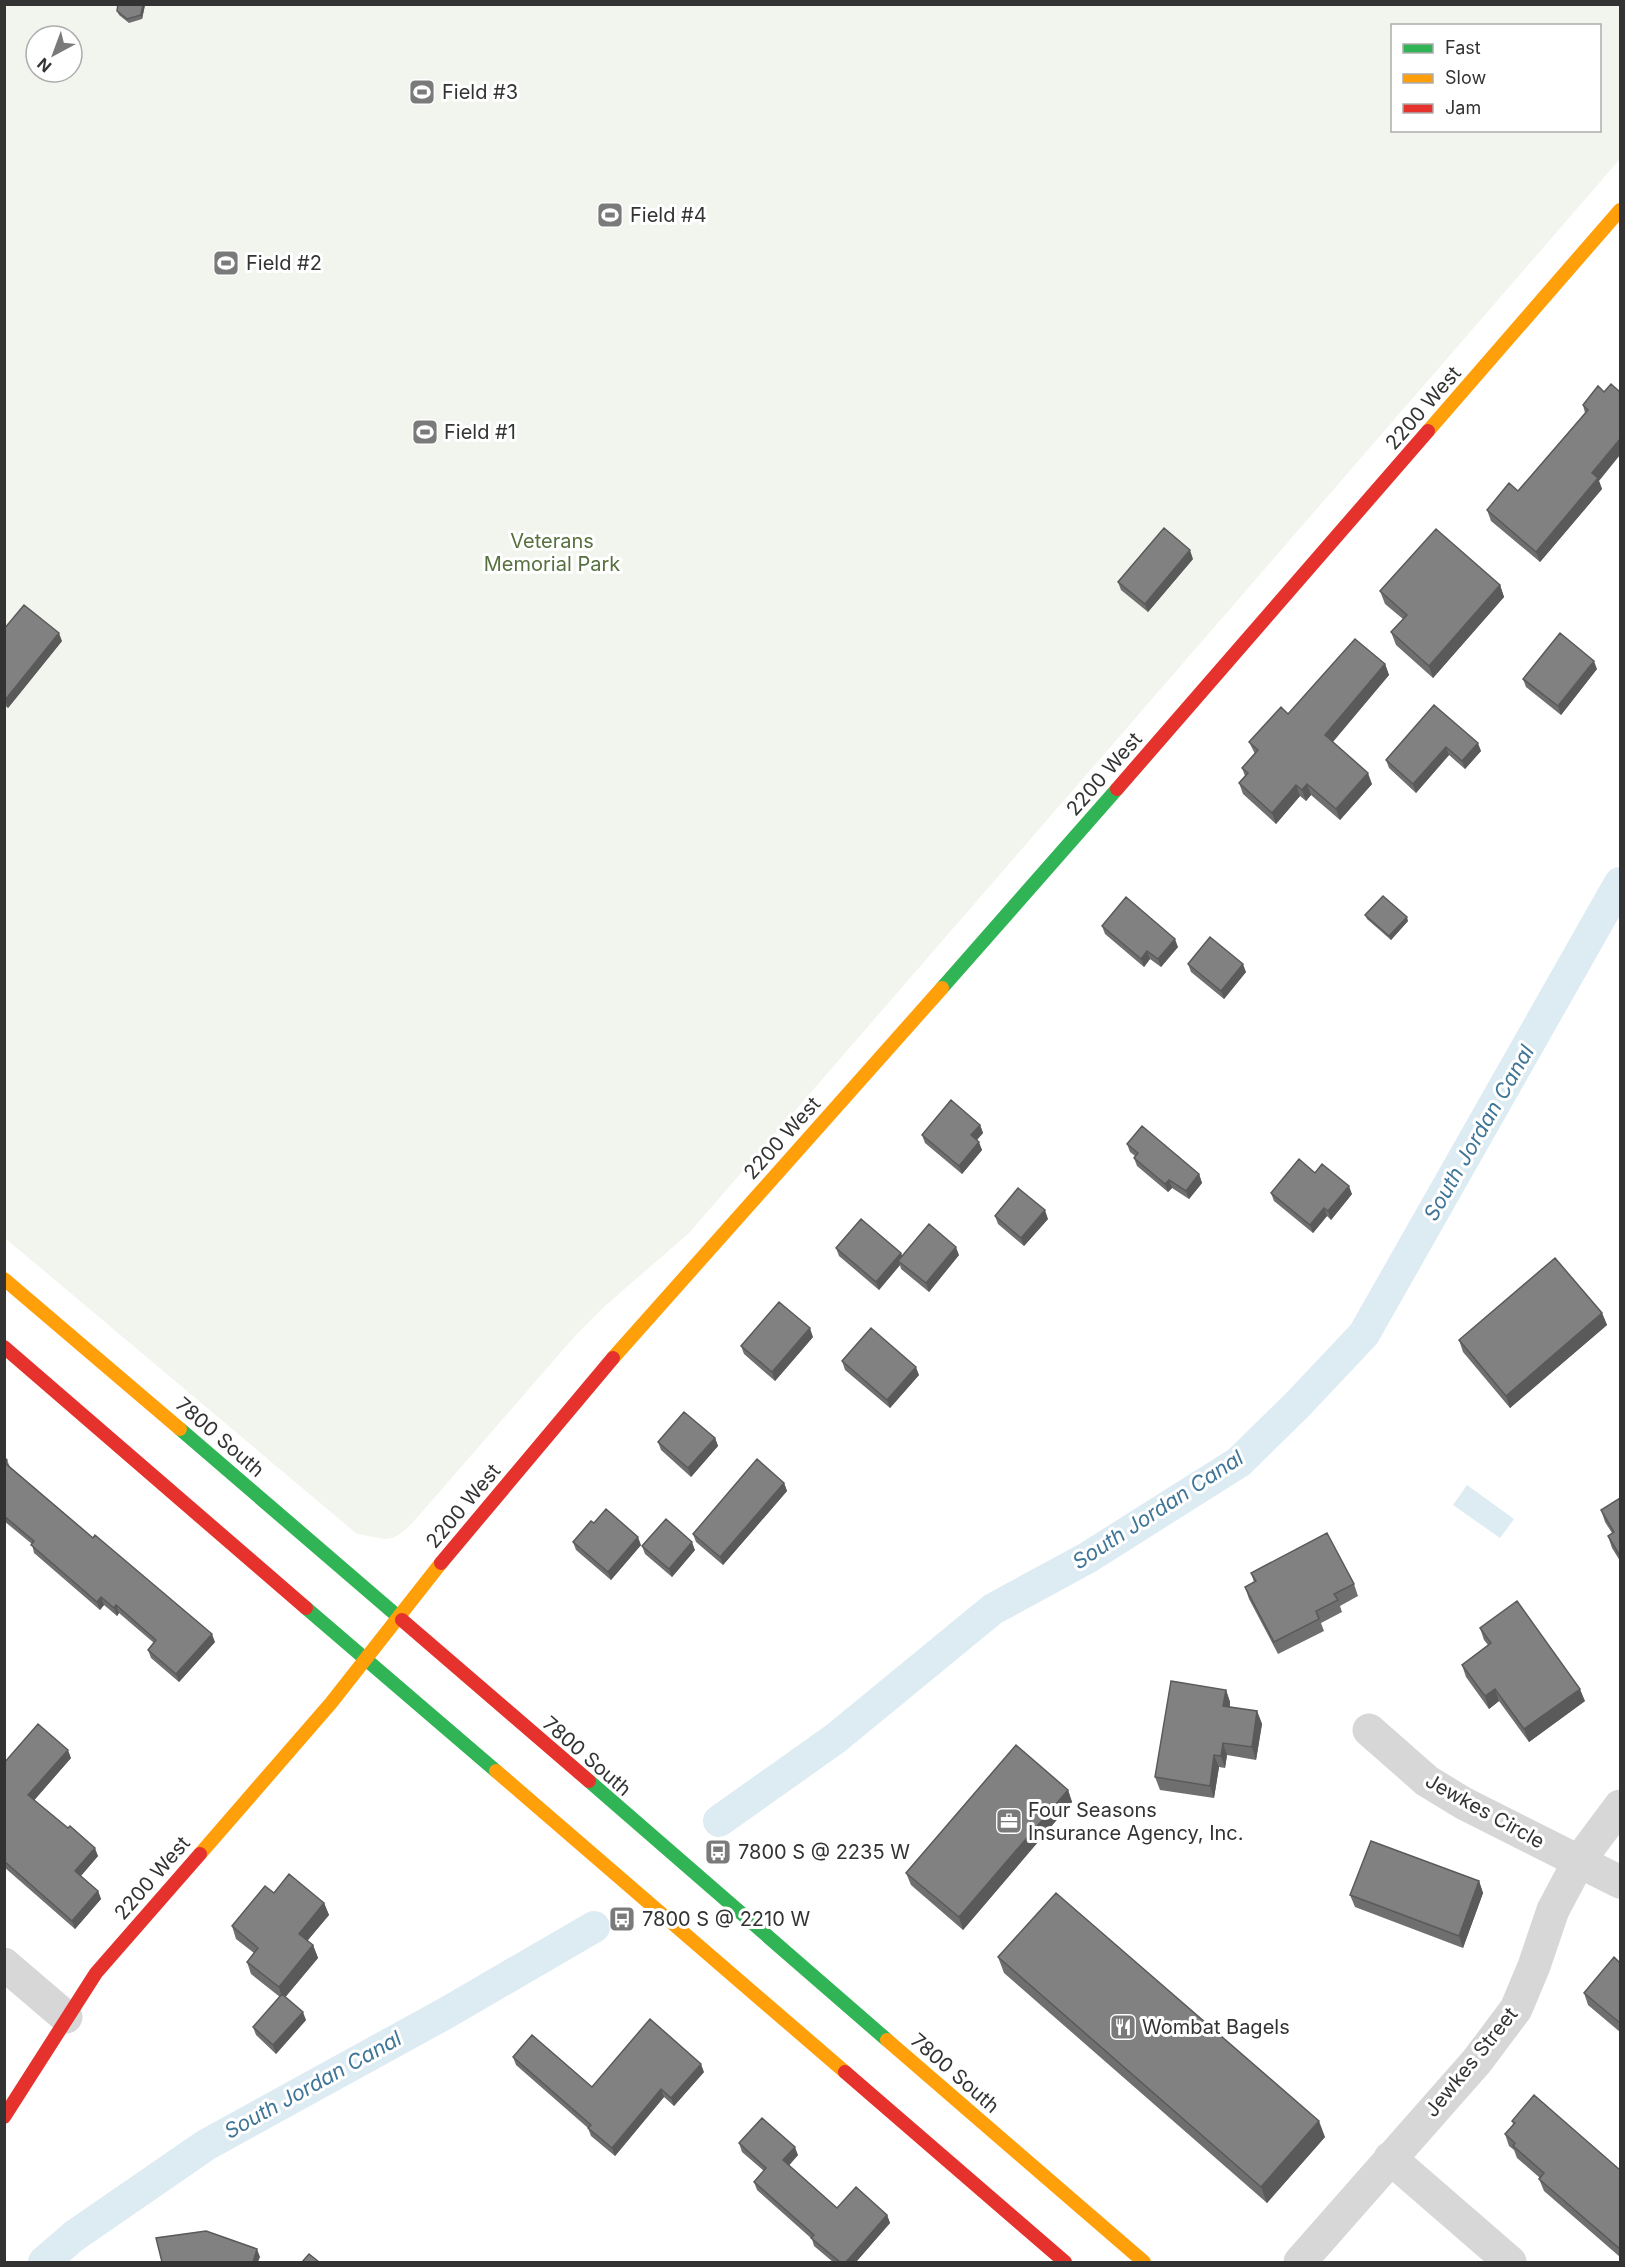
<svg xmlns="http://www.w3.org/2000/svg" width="1625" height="2267" font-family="Inter,sans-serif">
  <rect width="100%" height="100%" fill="#fff"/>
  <!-- green -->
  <path fill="#f1f5ed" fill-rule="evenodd" d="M4 5H1620V159L689 1233 605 1306 574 1337 415 1520C390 1546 390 1539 357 1534L5 1238ZM1392 26H1600V130H1392ZM36 36H72V72H36Z"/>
  <!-- water -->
  <path fill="#ddebf3" d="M1467 1485 1514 1519 1500 1538 1453 1505Z"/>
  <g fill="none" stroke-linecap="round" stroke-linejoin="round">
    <!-- canal -->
    <path stroke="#ddebf3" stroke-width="32" d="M719 1821 836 1738 993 1609 1087 1558 1239 1462 1299 1403 1364 1334 1620 883
      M44 2262 74 2236 206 2145 446 2013 594 1927"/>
    <!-- street -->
    <path stroke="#d7d7d7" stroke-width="33" d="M1369 1730 1427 1781 1463 1803 1620 1882
      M4 1964 66 2017
      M1390 2158 1510 2262
      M1300 2262 1477 2061 1516 2009 1534 1966 1553 1910 1579 1861 1620 1806"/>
    <!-- fast -->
    <path stroke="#30b455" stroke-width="14" d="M942 988 1117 789
      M180 1429 402 1620
      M306 1608 496 1771
      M589 1781 887 2040"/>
    <!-- slow -->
    <path stroke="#ff9f0a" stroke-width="14" d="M1428 431 1620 210
      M4 1279 180 1429
      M613 1358 942 988
      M496 1771 845 2072
      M200 1854 331 1703 441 1563
      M887 2040 1144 2262"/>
    <!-- jam -->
    <path stroke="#e5322d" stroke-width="14" d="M1117 789 1428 431
      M4 1347 306 1608
      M441 1563 613 1358
      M402 1620 589 1781
      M845 2072 1065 2262
      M4 2117 96 1973 200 1854"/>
  </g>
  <!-- wall -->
  <path fill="#6f6f6f" d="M145 5 142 19 129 23 119 15 117 11Z
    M1598 386 1599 481 1602 489 1540 562 1491 521 1487 510 1518 491 1585 413 1583 405Z
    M1193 559 1148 612 1121 590 1118 582Z
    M1500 585 1504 597 1433 678 1396 645 1391 632 1403 619 1385 604 1380 591Z
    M4 629 62 641 8 708 4 705Z
    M1385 664 1389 675 1333 742 1372 784 1340 820 1311 795 1306 801 1300 796 1276 824 1243 794 1239 783 1245 776 1242 768 1255 754 1249 742 1288 714Z
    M1597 669 1561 715 1526 687 1523 679Z
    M1434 705 1481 751 1465 769 1449 755 1416 793 1389 768 1386 760Z
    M1365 915 1408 921 1391 940 1367 919Z
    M1102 926 1178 947 1161 967 1150 959 1144 967 1105 934Z
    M1188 964 1246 972 1224 999 1191 972Z
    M980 1125 983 1133 977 1140 982 1150 962 1174 925 1143 922 1135Z
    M1127 1144 1199 1174 1202 1183 1189 1199 1172 1188 1168 1192 1137 1166 1134 1158 1135 1156 1130 1152Z
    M1315 1173 1352 1194 1331 1220 1327 1216 1313 1233 1274 1201 1271 1193Z
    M995 1216 1048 1219 1024 1246 998 1224Z
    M836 1248 901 1253 902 1257 959 1255 929 1292 901 1269 900 1265 879 1290 839 1256Z
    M1602 1313 1607 1325 1510 1408 1463 1352 1459 1340Z
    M813 1337 775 1381 744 1354 741 1346Z
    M842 1361 919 1375 890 1408 845 1370Z
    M715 1438 718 1446 691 1477 661 1450 658 1442Z
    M4 1457 7 1460 10 1467 215 1642 179 1682 151 1658 148 1650 154 1643 119 1613 117 1616 104 1605 100 1610 34 1553 32 1544 4 1521Z
    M784 1483 787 1491 723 1565 696 1542 693 1534Z
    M1620 1498V1561L1612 1548 1608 1536 1612 1533 1605 1522 1601 1510Z
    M594 1523 641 1545 611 1580 576 1550 573 1542Z
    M642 1546 695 1550 672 1577 645 1554Z
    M1251 1573 1354 1584 1358 1596 1340 1606 1342 1612 1321 1623 1324 1631 1278 1654 1249 1599 1245 1587 1254 1582Z
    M1480 1628 1585 1701 1529 1742 1499 1701 1489 1709 1466 1677 1462 1665 1488 1645 1484 1640Z
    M1226 1690 1230 1702V1707L1257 1711 1262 1724 1256 1760 1227 1755 1225 1768 1219 1767 1214 1798 1160 1790 1155 1777Z
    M71 1758 34 1800 98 1856 81 1876 98 1891 101 1899 75 1929 4 1867V1763Z
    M1068 1790 1072 1802 963 1930 911 1885 906 1873Z
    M1479 1881 1483 1893 1463 1948 1355 1907 1350 1895Z
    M274 1893 324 1903 329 1915 307 1941 313 1945 318 1958 285 1997 306 2020 276 2054 256 2035 253 2027 280 1997 251 1974 247 1962 254 1953 236 1939 232 1926Z
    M998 1957 1325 2137 1267 2203 1004 1973Z
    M1620 1963V2032L1588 2005 1584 1993Z
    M513 2057 592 2087 704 2072 674 2106 664 2097 615 2156 591 2136 588 2128 516 2065Z
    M1512 2121 1620 2170V2257L1544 2191 1539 2179 1540 2178 1517 2158 1514 2150 1509 2146 1505 2134 1513 2124Z
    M739 2143 798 2155 789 2165 837 2208 887 2215 890 2223 856 2262H833L814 2246 812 2239 757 2190 754 2182 764 2171 742 2152Z"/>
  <!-- shaded-wall -->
  <path fill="#5a5a5a" d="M143 4 145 5 142 19 141 15Z
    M1620 439V455L1599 481 1602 489 1540 562 1536 552 1592 473Z
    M1190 550 1193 559 1148 612 1145 604Z
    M1500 585 1504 597 1433 678 1429 666Z
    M59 633 62 641 8 708 5 700Z
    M1594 661 1597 669 1561 715 1558 706Z
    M1385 664 1389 675 1329 746 1325 735Z
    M1478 743 1481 751 1465 769 1462 761Z
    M1446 747 1449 755 1416 793 1413 784Z
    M1368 773 1372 784 1340 820 1336 809Z
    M1307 784 1311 795 1306 801 1302 790Z
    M1296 785 1300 796 1276 824 1272 813Z
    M1407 917 1408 921 1391 940 1389 936Z
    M1175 939 1178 947 1161 967 1158 959Z
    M1147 951 1150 959 1144 967 1141 959Z
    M1243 964 1246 972 1224 999 1221 991Z
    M980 1125 983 1133 974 1143 971 1135Z
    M979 1142 982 1150 962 1174 959 1166Z
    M1199 1174 1202 1183 1189 1199 1186 1191Z
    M1169 1180 1172 1188 1168 1192 1165 1184Z
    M1349 1186 1352 1194 1331 1220 1328 1211Z
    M1324 1208 1327 1216 1313 1233 1310 1225Z
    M1045 1210 1048 1219 1024 1246 1021 1238Z
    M956 1247 959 1255 929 1292 926 1283Z
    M901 1253 904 1261H898L900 1265 879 1290 876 1282Z
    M1602 1313 1607 1325 1510 1408 1506 1396Z
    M810 1328 813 1337 775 1381 772 1372Z
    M916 1367 919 1375 890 1408 887 1400Z
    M715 1438 718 1446 691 1477 688 1468Z
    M784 1483 787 1491 723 1565 720 1557Z
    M638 1537 641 1545 611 1580 608 1572Z
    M692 1542 695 1550 672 1577 669 1569Z
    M101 1597 104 1605 100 1610 97 1602Z
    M116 1605 119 1613 117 1616 114 1608Z
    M212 1634 215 1642 179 1682 176 1674Z
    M1495 1689 1499 1701 1489 1709 1485 1696Z
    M1580 1689 1585 1701 1529 1742 1524 1729Z
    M1226 1690 1230 1702 1228 1718 1223 1706Z
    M1257 1711 1262 1724 1256 1760 1252 1747Z
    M1223 1743 1227 1755 1225 1768 1221 1756Z
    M68 1750 71 1758 31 1804 28 1795Z
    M1214 1755 1219 1767 1214 1798 1210 1786Z
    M1068 1790 1072 1802 963 1930 959 1917Z
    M95 1848 98 1856 78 1879 75 1871Z
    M1479 1881 1483 1893 1463 1948 1459 1936Z
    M98 1891 101 1899 75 1929 72 1921Z
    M324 1903 329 1915 303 1946 299 1934Z
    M313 1945 318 1958 283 2000 279 1987Z
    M303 2012 306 2020 276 2054 273 2045Z
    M701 2064 704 2072 674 2106 671 2098Z
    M661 2089 664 2097 615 2156 612 2148Z
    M1319 2121 1325 2137 1267 2203 1261 2187Z
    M795 2147 798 2155 786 2169 783 2160Z
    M887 2215 890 2223 856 2262H846Z
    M257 2249 260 2257 258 2262H253Z"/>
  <!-- building -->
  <path fill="#818181" stroke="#5a5a5a" stroke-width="1.5" d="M118 4H143L141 15 127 19 117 11Z
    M1611 384 1620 392V439L1592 473 1598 478 1536 552 1487 510 1509 483 1518 491 1588 410 1583 405 1598 386 1604 392Z
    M1164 528 1190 550 1145 604 1118 582Z
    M1436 529 1500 585 1429 666 1391 632 1407 615 1380 591Z
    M24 605 59 633 5 700 4 699V629Z
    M1560 633 1594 661 1558 706 1523 679Z
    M1355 639 1385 664 1325 735 1368 773 1336 809 1307 784 1302 790 1296 785 1272 813 1239 783 1248 773 1242 768 1258 750 1249 742 1281 707 1288 714Z
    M1434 705 1478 743 1462 761 1446 747 1413 784 1386 760Z
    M1383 896 1407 917 1389 936 1365 915Z
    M1126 897 1175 939 1158 959 1147 951 1141 959 1102 926Z
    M1210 937 1243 964 1221 991 1188 964Z
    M951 1100 980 1125 971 1135 979 1142 959 1166 922 1135Z
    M1142 1126 1199 1174 1186 1191 1169 1180 1165 1184 1134 1158 1138 1153 1127 1144Z
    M1299 1159 1315 1173 1322 1164 1349 1186 1328 1211 1324 1208 1310 1225 1271 1193Z
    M1018 1188 1045 1210 1021 1238 995 1216Z
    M861 1219 901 1253 876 1282 836 1248Z
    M929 1224 956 1247 926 1283 898 1261Z
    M1555 1258 1602 1313 1506 1396 1459 1340Z
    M779 1302 810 1328 772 1372 741 1346Z
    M871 1328 916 1367 887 1400 842 1361Z
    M684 1412 715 1438 688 1468 658 1442Z
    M4 1457 7 1460 5 1463 93 1538 95 1535 212 1634 176 1674 148 1650 156 1640 116 1605 114 1608 101 1597 97 1602 31 1545 34 1541 4 1516Z
    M757 1459 784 1483 720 1557 693 1534Z
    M1620 1498V1556L1608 1536 1614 1532 1601 1510Z
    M606 1509 638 1537 608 1572 573 1542 591 1521 594 1523Z
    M666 1519 692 1542 669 1569 642 1546Z
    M1327 1533 1354 1584 1334 1594 1338 1600 1316 1611 1319 1619 1274 1642 1245 1587 1256 1581 1251 1573Z
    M1517 1601 1580 1689 1524 1729 1495 1689 1485 1696 1462 1665 1491 1643 1480 1628Z
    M1171 1681 1226 1690 1223 1706 1257 1711 1252 1747 1223 1743 1221 1756 1214 1755 1210 1786 1155 1777Z
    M38 1724 68 1750 28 1795 68 1828 70 1826 95 1848 75 1871 98 1891 72 1921 4 1861V1763Z
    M1016 1745 1068 1790 959 1917 906 1873Z
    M1371 1841 1479 1881 1459 1936 1350 1895Z
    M289 1874 324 1903 299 1934 313 1945 279 1987 247 1962 258 1948 232 1926 265 1886 274 1893Z
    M1056 1893 1319 2121 1261 2187 998 1957Z
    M1614 1957 1620 1963V2023L1584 1993Z
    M282 1994 303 2012 273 2045 253 2027Z
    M650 2019 701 2064 671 2098 661 2089 612 2148 588 2128 591 2125 513 2057 532 2035 592 2087Z
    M1534 2095 1620 2170V2249L1539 2179 1544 2173 1513 2146 1515 2143 1505 2134 1515 2123 1512 2121Z
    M762 2118 795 2147 783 2160 837 2208 856 2187 887 2215 846 2262H840L811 2238 814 2235 754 2182 766 2168 739 2143Z
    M206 2231 257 2249 253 2262H162L156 2238Z
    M309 2254 319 2262H302Z"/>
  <!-- icons -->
  <defs>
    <symbol id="stadium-square" viewBox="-11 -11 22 22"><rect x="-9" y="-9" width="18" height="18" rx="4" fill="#7a7a7a" stroke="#fff"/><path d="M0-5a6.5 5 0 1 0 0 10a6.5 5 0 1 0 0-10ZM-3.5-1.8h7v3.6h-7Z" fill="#fff"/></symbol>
    <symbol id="office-square" viewBox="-11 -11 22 22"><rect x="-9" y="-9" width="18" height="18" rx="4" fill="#7a7a7a" stroke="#fff"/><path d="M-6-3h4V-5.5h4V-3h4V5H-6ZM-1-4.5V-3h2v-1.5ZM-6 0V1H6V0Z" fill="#fff"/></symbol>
    <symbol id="bus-square" viewBox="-11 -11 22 22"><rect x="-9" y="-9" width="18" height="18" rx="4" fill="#7a7a7a" stroke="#fff"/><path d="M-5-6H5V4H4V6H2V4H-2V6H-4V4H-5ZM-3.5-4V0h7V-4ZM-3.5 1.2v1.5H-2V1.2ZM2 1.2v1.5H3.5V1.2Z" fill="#fff"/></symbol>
    <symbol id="restaurant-square" viewBox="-11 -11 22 22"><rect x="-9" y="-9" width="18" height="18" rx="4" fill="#7a7a7a" stroke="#fff"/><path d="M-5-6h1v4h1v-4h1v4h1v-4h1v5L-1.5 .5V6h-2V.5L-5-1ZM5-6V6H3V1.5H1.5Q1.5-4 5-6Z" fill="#fff"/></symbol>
  </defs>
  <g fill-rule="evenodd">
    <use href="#stadium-square" x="407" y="77" width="30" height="30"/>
    <use href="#stadium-square" x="595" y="200" width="30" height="30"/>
    <use href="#stadium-square" x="211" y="248" width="30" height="30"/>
    <use href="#stadium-square" x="410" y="417" width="30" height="30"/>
    <use href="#office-square" x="994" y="1806" width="30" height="30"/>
    <use href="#bus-square" x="703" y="1837" width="30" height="30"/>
    <use href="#bus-square" x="607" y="1904" width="30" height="30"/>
    <use href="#restaurant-square" x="1108" y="2012" width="30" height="30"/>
  </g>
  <g text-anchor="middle" stroke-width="6" stroke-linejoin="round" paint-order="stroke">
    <!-- poi labels -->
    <g font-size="20" fill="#333" stroke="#fff" text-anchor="start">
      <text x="442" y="99">Field #3</text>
      <text x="630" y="222">Field #4</text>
      <text x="246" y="270">Field #2</text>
      <text x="444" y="439">Field #1</text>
      <text x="1028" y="1817">Four Seasons<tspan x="1028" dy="23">Insurance Agency, Inc.</tspan></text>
      <text x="738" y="1859">7800 S @ 2235 W</text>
      <text x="642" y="1926">7800 S @ 2210 W</text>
      <text x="1142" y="2034">Wombat Bagels</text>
    </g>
    <!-- street labels -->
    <g font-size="20" fill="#333" stroke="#fff">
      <text transform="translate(1423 408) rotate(-49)" y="7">2200 West</text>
      <text transform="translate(1104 774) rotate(-49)" y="7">2200 West</text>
      <text transform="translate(782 1138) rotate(-48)" y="7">2200 West</text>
      <text transform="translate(220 1437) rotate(41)" y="7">7800 South</text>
      <text transform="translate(463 1506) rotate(-50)" y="7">2200 West</text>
      <text transform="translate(587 1756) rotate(41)" y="7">7800 South</text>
      <text transform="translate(1485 1811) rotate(29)" y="7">Jewkes Circle</text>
      <text transform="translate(152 1878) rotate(-49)" y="7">2200 West</text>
      <text transform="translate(1471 2062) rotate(-51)" y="7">Jewkes Street</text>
      <text transform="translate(955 2073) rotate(41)" y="7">7800 South</text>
    </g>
    <!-- park labels -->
    <g font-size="20" fill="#56703f" stroke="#fff">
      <text x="552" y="548">Veterans<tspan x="552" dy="23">Memorial Park</tspan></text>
    </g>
    <!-- water labels -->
    <g font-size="21" font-style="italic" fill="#3f7597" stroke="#fff">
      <text transform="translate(1479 1133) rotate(-60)" y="7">South Jordan Canal</text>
      <text transform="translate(1158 1510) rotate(-33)" y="7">South Jordan Canal</text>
      <text transform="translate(313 2085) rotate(-29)" y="7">South Jordan Canal</text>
    </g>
  </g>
  <!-- border -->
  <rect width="1625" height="2267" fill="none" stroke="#333333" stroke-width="12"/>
  <!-- legend -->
  <rect x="1391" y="24" width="210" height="108" fill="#ffffff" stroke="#adadad" stroke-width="1.5"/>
  <rect x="1403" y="44" width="30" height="9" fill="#30b455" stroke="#adadad" stroke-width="1.5"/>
  <text x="1445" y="54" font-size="18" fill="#333333">Fast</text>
  <rect x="1403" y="74" width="30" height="9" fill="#ff9f0a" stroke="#adadad" stroke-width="1.5"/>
  <text x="1445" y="84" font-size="18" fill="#333333">Slow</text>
  <rect x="1403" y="104" width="30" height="9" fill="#e5322d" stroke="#adadad" stroke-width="1.5"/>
  <text x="1445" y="114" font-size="18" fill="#333333">Jam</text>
  <!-- north arrow -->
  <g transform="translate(54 54) rotate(221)"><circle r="28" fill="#ffffff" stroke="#adadad" stroke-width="1.5"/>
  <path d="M0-4.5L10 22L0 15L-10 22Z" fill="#7a7a7a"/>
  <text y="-9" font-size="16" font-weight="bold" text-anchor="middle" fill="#333333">N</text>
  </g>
</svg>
